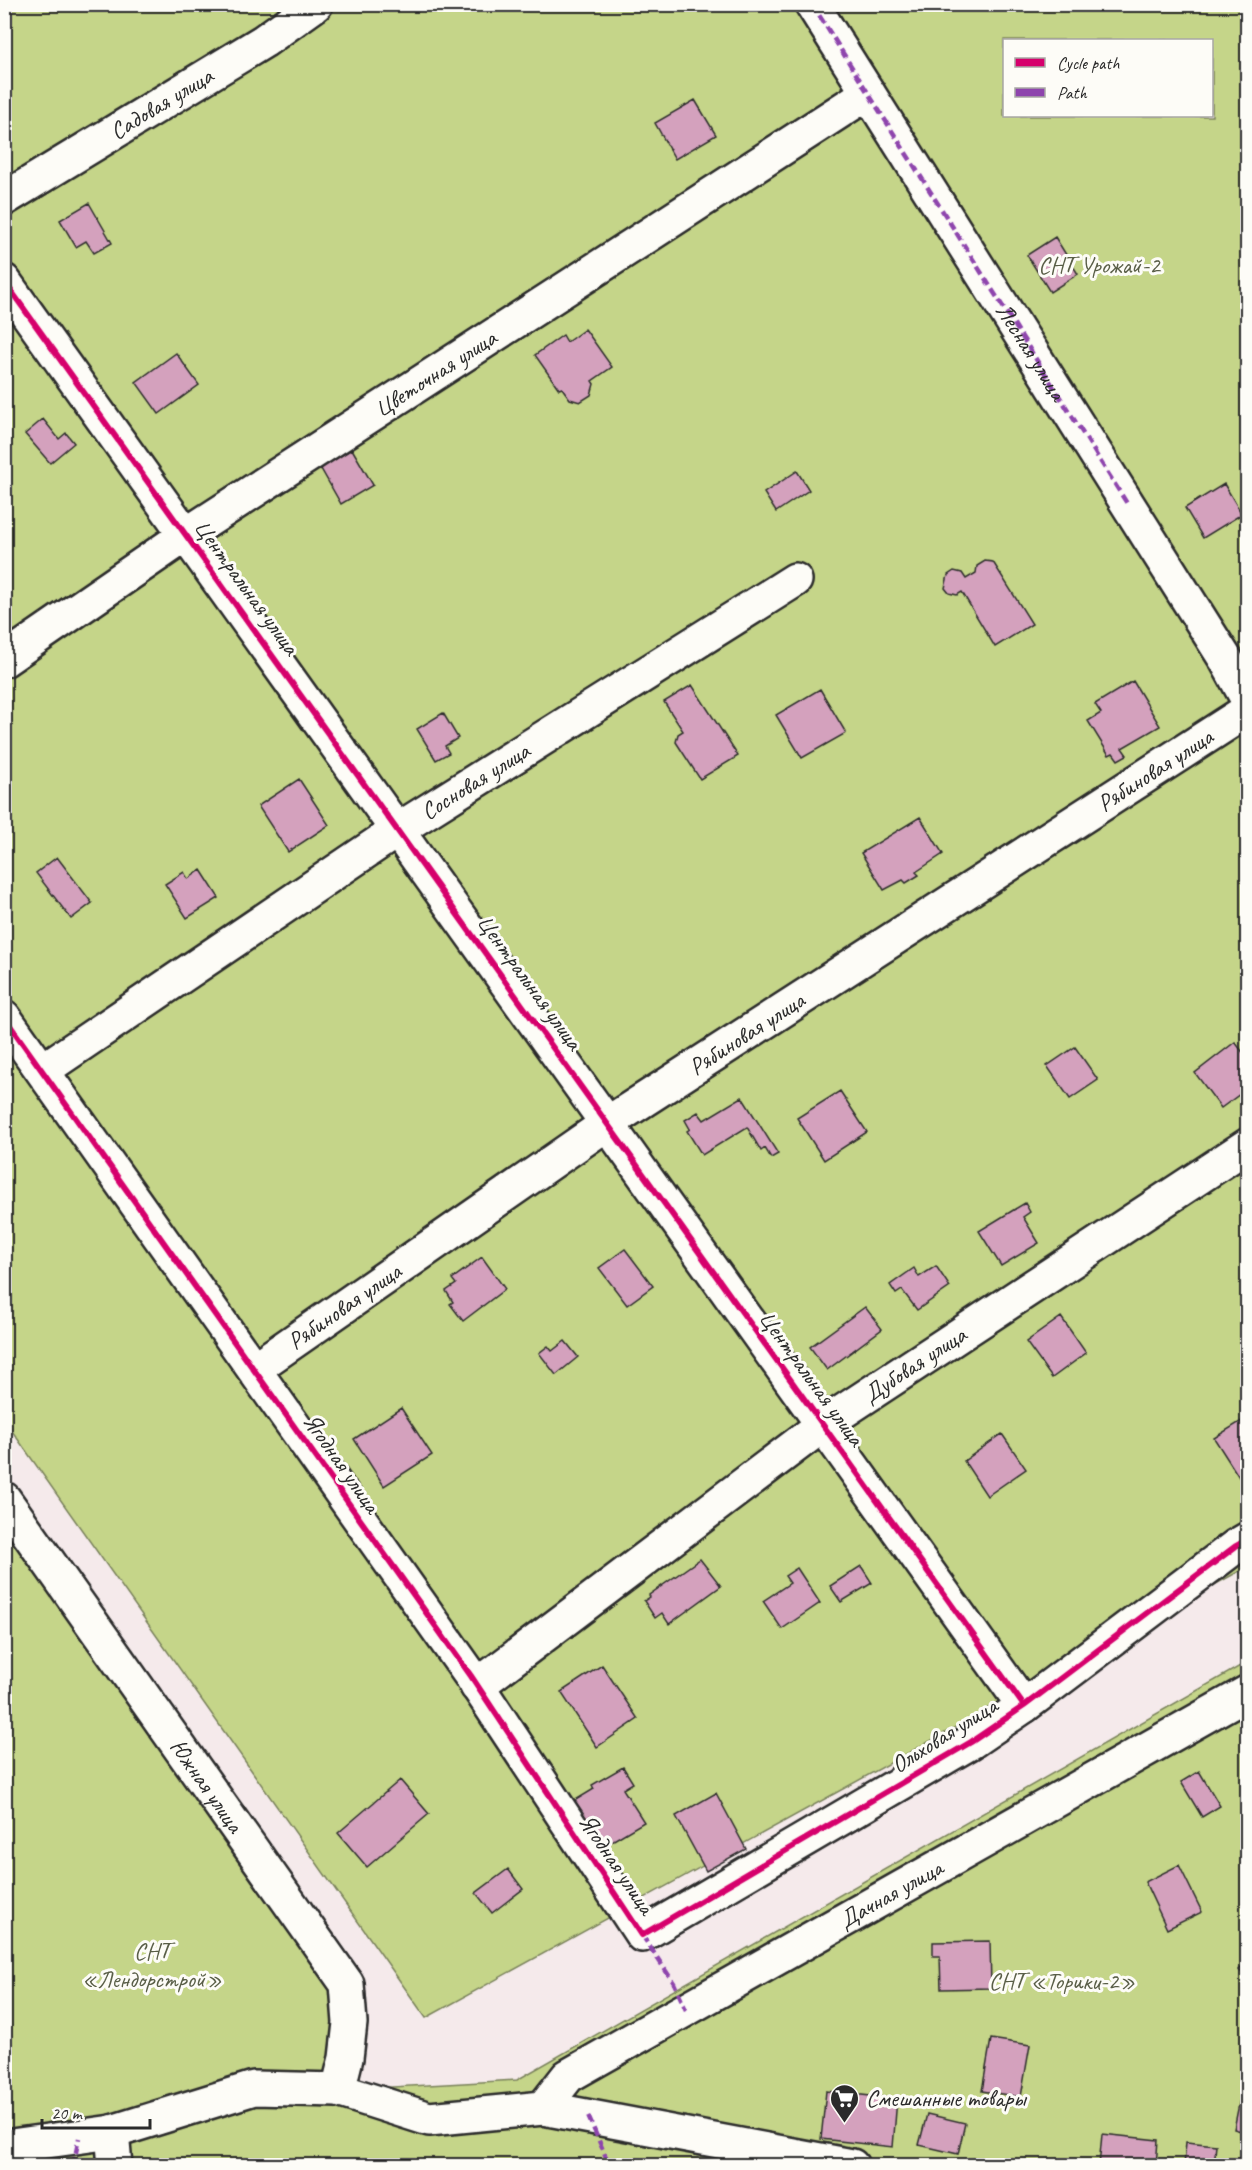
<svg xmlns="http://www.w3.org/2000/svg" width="1252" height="2170" font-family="Caveat,sans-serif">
  <rect width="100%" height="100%" fill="#f5eaeb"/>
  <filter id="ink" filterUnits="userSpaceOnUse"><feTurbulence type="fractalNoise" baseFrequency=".0167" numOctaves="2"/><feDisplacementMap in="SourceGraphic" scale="12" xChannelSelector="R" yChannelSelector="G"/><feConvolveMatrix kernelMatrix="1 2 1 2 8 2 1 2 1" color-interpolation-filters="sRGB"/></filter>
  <g filter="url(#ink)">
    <!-- green -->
    <path fill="#c5d589" stroke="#78805a" stroke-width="1.5" fill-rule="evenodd" d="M4 5H1247V1567L426 2018 5 1421ZM1004 40H1212V116H1004Z
      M4 1499 347 1984 339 2090 517 2080 1247 1662V2165H5Z"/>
    <!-- building -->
    <path fill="#d4a1bd" stroke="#2b2b2b" stroke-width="1.5" d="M695 100 716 135 675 159 655 123Z
      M89 203 112 243 94 253 86 241 76 247 60 220Z
      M1055 237 1078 274 1050 292 1027 255Z
      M585 329 612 367 592 381 594 384 591 395 580 402 570 399 562 388 559 389 535 355 563 335 567 342Z
      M176 353 199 385 159 414 136 382Z
      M43 419 59 439 66 433 74 443 50 463 25 434Z
      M352 449 373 485 341 504 320 467Z
      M797 471 809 490 776 512 764 493Z
      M1224 484 1242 514 1203 538 1185 508Z
      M985 561 993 562 1032 624 995 647 962 592 957 595 949 593 945 588 948 575 954 571 962 573 966 579 976 573 977 566Z
      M1133 681 1160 726 1122 748 1127 755 1118 760 1113 753 1109 755 1088 721 1101 713 1095 704Z
      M692 685 738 756 700 779 676 742 678 734 683 731 664 702Z
      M820 689 846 733 802 758 776 715Z
      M443 713 458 738 445 746 449 753 436 760 417 729Z
      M299 779 329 825 288 852 258 806Z
      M920 817 943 854 916 872 919 875 906 883 903 880 884 890 861 853Z
      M57 857 92 903 71 919 36 873Z
      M201 870 219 898 187 918 165 884 184 872 188 879Z
      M1235 1042 1248 1059V1088L1221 1108 1195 1073Z
      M1075 1047 1098 1080 1070 1099 1047 1066Z
      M840 1091 867 1132 824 1160 797 1118Z
      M742 1097 778 1154 771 1158 765 1148 761 1151 747 1127 702 1155 687 1131 690 1129 685 1120 698 1112 704 1120Z
      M1025 1203 1030 1212 1023 1217 1039 1243 1001 1266 979 1231Z
      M625 1249 653 1286 627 1305 599 1268Z
      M482 1257 505 1289 463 1321 450 1304 453 1302 446 1291 456 1284 452 1279Z
      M936 1266 950 1287 917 1310 902 1290 896 1294 890 1285 914 1268 919 1277Z
      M865 1307 882 1329 827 1370 810 1347Z
      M1061 1317 1086 1353 1052 1378 1026 1342Z
      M565 1341 578 1357 556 1375 539 1353 548 1346 552 1351Z
      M401 1408 432 1455 384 1486 354 1439Z
      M1248 1417V1483L1244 1485 1214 1438Z
      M1002 1434 1026 1469 987 1496 964 1461Z
      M700 1559 721 1586 669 1624 662 1613 655 1618 644 1601 650 1597 649 1595Z
      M861 1566 872 1583 841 1602 830 1586Z
      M797 1568 820 1603 782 1629 763 1601 790 1583 785 1576Z
      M602 1665 638 1719 597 1747 561 1692Z
      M623 1767 633 1783 623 1789 644 1822 597 1850 569 1804 594 1789 592 1785Z
      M1199 1771 1220 1806 1202 1817 1181 1782Z
      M400 1780 429 1814 367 1867 338 1833Z
      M716 1793 746 1849 706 1871 676 1816Z
      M1179 1865 1202 1912 1167 1929 1145 1882Z
      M508 1869 523 1889 492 1913 476 1893Z
      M990 1941 991 1988 941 1989 940 1956H933V1942Z
      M1248 1961V1979L1239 1970Z
      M991 2039 1030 2045 1021 2097 982 2091Z
      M826 2091 897 2099 893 2147 821 2139Z
      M1241 2094 1248 2096V2133L1234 2129Z
      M927 2114 965 2123 958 2154 919 2145Z
      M1102 2134 1158 2140 1156 2166H1099Z
      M1186 2142 1216 2145 1214 2166H1184Z"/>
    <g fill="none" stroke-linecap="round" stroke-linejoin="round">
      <defs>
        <g id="minor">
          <path d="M812 4 1226 660 1248 700"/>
          <path id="s1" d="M4 199 264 41 316 4"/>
          <path d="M4 281 1024 1706"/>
          <path id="s2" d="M4 660 187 534 868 93"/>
          <path d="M4 1017 471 1676 642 1935 971 1742 1024 1706 1236 1546 1248 1539"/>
          <path id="s3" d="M43 1070 399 829 795 580"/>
          <path id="s4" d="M254 1369 608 1123 1248 710"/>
          <path id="s5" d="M4 1499 347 1984 350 2023 346 2058 338 2090"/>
          <path id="s6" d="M477 1686 824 1424 1248 1145"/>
          <path id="s7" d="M543 2108 568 2076 1248 1692"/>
          <path d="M112 2132 115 2166"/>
          <path d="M4 2147 112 2132 254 2088 338 2090 429 2119 543 2108 852 2166"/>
        </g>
      </defs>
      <!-- minor casing -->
      <use href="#minor" stroke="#2b2b2b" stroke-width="38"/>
      <!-- minor -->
      <use href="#minor" stroke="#fdfcf7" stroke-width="33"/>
      <!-- quiet -->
      <g stroke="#8e44ad" stroke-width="4.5" stroke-dasharray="9 4.5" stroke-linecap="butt">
        <path id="s8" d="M812 4 1128 505"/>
        <path d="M642 1935 674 1983 686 2010"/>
        <path d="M588 2116 610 2166"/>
        <path d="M73 2166 79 2138"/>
      </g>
      <defs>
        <path id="cycleway" d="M4 281 1024 1706
          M4 1017 471 1676 642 1935 971 1742 1024 1706 1236 1546 1248 1539"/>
      </defs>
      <!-- cycleway casing -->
      <use href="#cycleway" stroke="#fdfcf7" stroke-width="10"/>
      <!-- cycleway -->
      <use href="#cycleway" stroke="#d6006c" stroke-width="6"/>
    </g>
  </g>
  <!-- icons -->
  <defs>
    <symbol id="supermarket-pin" viewBox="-11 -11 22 30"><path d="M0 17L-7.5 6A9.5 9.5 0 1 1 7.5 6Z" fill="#2b2b2b" stroke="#fdfcf7"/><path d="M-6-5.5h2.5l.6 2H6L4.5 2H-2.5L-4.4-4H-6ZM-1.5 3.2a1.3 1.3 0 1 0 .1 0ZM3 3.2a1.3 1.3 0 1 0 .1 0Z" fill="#fff"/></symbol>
  </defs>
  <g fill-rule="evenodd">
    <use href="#supermarket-pin" x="828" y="2082" width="33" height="45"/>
  </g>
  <g text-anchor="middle" stroke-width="6" stroke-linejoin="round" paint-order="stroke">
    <!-- street labels -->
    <g font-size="24" fill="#2b2b2b" stroke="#fdfcf7">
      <text dy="8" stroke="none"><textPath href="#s1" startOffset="184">Садовая улица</textPath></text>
      <text dy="8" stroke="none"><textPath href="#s8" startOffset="411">Лесная улица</textPath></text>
      <text dy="8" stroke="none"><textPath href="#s2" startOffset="518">Цветочная улица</textPath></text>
      <text transform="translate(247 587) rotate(54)" y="8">Центральная улица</text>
      <text dy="8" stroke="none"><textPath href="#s4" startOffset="1082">Рябиновая улица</textPath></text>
      <text dy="8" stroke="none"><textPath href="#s3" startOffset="520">Сосновая улица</textPath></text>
      <text transform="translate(530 982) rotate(54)" y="8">Центральная улица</text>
      <text dy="8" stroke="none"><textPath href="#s4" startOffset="596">Рябиновая улица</textPath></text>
      <text dy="8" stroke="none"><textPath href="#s4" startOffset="110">Рябиновая улица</textPath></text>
      <text dy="8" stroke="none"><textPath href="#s6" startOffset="543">Дубовая улица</textPath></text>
      <text transform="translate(812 1378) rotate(54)" y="8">Центральная улица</text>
      <text transform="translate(342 1463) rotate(55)" y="8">Ягодная улица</text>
      <text transform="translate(944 1735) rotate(-32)" y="8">Ольховая улица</text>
      <text dy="8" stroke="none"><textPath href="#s5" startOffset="351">Южная улица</textPath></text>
      <text transform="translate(617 1864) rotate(56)" y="8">Ягодная улица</text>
      <text dy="8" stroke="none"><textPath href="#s7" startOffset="411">Дачная улица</textPath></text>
    </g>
    <!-- park labels -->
    <g font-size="24" fill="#595e47" stroke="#fdfcf7">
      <text x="1099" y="273">СНТ Урожай-2</text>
      <text x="152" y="1959">СНТ<tspan x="152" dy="28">«Лендорстрой»</tspan></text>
      <text x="1062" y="1989">СНТ «Торики-2»</text>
    </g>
    <!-- poi labels -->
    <g font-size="24" fill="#2b2b2b" stroke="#fdfcf7" text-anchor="start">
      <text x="866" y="2106">Смешанные товары</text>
    </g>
  </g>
  <!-- margin -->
  <rect width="1252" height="2170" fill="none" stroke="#fdfcf7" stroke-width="24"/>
  <rect x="12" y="12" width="1228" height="2146" fill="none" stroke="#2b2b2b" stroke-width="2" filter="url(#ink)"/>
  <!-- legend -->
  <rect x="1003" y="39" width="210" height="78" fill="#fdfcf7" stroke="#a9a8a5" stroke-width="1.5"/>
  <rect x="1015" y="58" width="30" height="9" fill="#d6006c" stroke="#a9a8a5" stroke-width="1.5"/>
  <text x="1057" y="69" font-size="18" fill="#2b2b2b">Cycle path</text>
  <rect x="1015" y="88" width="30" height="9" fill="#8e44ad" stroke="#a9a8a5" stroke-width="1.5"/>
  <text x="1057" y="99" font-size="18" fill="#2b2b2b">Path</text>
  <!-- scale -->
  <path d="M42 2119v9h108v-9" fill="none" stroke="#2b2b2b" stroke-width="3"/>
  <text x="51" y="2119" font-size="18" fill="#2b2b2b" stroke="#fdfcf7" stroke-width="4.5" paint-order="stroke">20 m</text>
</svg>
